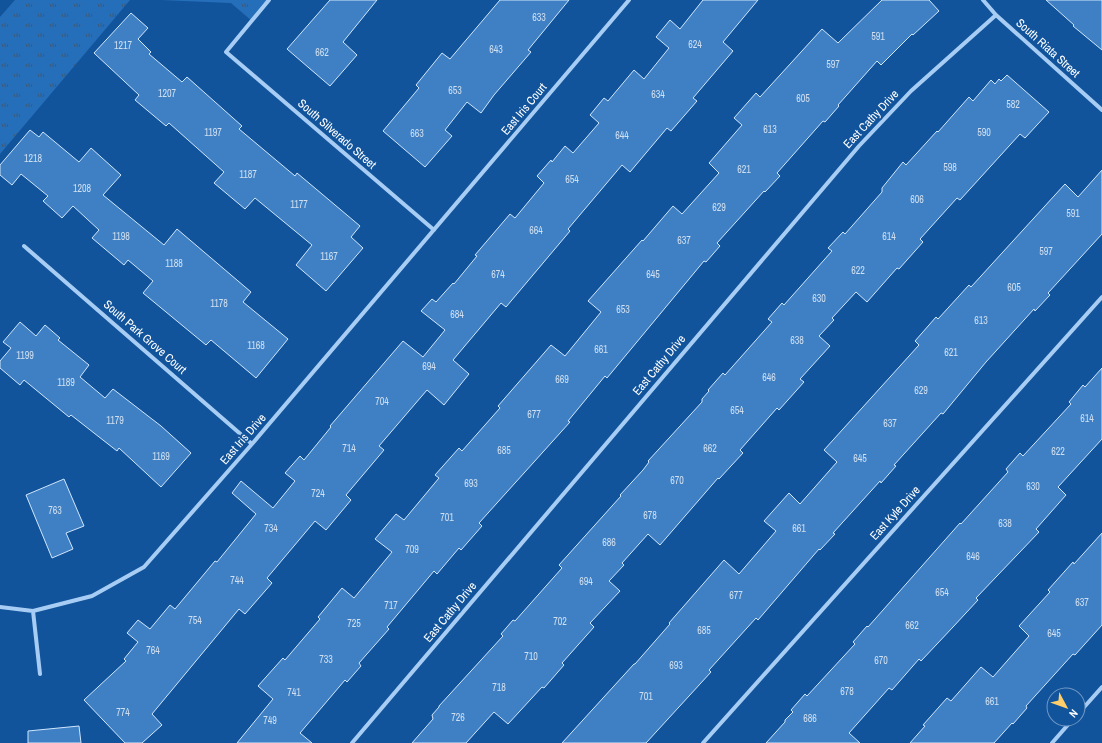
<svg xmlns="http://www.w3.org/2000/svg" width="1102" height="743" font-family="'Archivo Narrow',sans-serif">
  <defs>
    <pattern id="park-tufts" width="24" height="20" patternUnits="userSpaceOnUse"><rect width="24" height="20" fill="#256fba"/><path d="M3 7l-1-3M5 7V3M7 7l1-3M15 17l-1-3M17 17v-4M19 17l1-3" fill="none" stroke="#3c5a78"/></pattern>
  </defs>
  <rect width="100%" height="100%" fill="#12549c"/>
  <!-- park -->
  <path fill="url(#park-tufts)" d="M15 0H130L0 154V17Z
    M161 0H269L252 21 231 3Z"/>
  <!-- building -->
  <path fill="#3f80c5" stroke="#cfe6fe" d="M330 0H377L343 42 357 55 330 86 287 49Z
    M500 0H569L528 50 531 52 494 95 481 113 467 102 445 130 452 136 425 167 383 131 419 88 416 85 442 53 450 59Z
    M703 0H758L723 42 733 51 693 98 697 101 671 131 667 128 630 172 622 165 568 229 570 231 506 307 501 303 453 360 469 374 444 405 427 390 379 446 384 450 346 495 351 500 326 530 315 521 267 578 272 583 245 614 239 609 152 714 162 725 142 743H125L84 700 126 661 124 659 138 642 127 633 138 620 150 629 170 605 175 609 215 561 217 562 256 514 232 493 241 481 273 508 295 481 285 473 300 456 304 460 331 427 330 426 403 341 423 357 445 330 421 311 432 299 436 302 453 283 454 284 477 256 475 255 510 214 515 218 544 183 537 176 551 160 552 162 565 146 573 153 599 123 590 115 604 98 608 101 634 70 644 79 669 48 656 37 670 20 680 29Z
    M882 0H929L939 11 913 35 912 34 881 65 877 61 838 105 839 106 825 122 823 121 777 173 780 176 765 192 764 191 717 243 720 246 706 262 704 261 607 378 605 376 568 421 570 422 479 523 482 526 461 550 459 548 437 574 434 571 387 627 389 629 359 663 361 666 347 682 345 680 300 733 312 743H237L273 699 258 686 283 658 285 660 320 619 318 617 342 588 354 598 392 552 375 539 396 514 404 520 439 478 435 475 459 448 462 451 500 408 498 406 551 345 565 356 601 312 588 301 642 240 643 241 673 206 682 214 719 173 709 163 742 125 734 118 756 93 760 97 822 29 838 43Z
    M1046 0H1102V50L1073 26 1074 25Z
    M131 13 148 28 138 39 151 52 149 54 182 82 187 77 242 126 239 129 295 176 297 173 360 226 351 237 363 248 326 291 296 265 312 245 255 198 245 209 214 183 224 172 169 123 166 126 135 100 139 95 94 53Z
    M1007 75 1049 112 1025 138 1020 134 960 200 957 198 920 239 923 242 899 269 897 268 867 302 856 292 832 318 834 320 819 336 830 346 800 379 804 382 779 410 777 408 740 450 743 453 719 479 718 478 660 545 648 534 622 563 624 565 609 581 620 591 590 623 594 627 562 663 564 665 544 688 542 687 508 724 494 712 466 743H412L433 719 432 715 439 707V706L503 636 501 634 513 620 515 621 562 568 559 565 621 496 620 495 643 470 649 462 648 461 702 402V399L709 391 708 390 723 373 725 375 772 322 768 319 782 303 784 305 832 251 828 248 843 232 845 234 882 192V188L903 162 906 165 937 131 938 132 969 97 973 101 991 80 995 84 999 79 1001 81Z
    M30 130 39 137 43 132 79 162 91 148 121 175 103 195 164 245 177 229 251 292 243 302 288 339 256 378 211 340 206 345 143 293 153 281 128 260 124 265 92 238 99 230 73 206 62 218 43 201 48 196 21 174 12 185 0 175V165Z
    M1102 170V234L1048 293 1050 295 1035 311 1034 309 986 362 943 414 941 413 894 465 896 466 881 483 880 481 833 533 835 534 820 550 819 549 758 620 756 618 709 670 711 672 646 743H562L634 664H635L670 624 669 623 724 560 739 574 776 531 764 521 789 493 800 504 837 462 824 450 919 345 915 341 936 317 938 319 969 285 971 287 1065 184 1078 197Z
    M20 322 36 336 45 325 60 338 58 340 89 365 80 377 105 398 113 389 161 426 191 453 161 487 119 448 117 451 71 415 69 417 24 380 20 385 0 368V361L11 348 3 342Z
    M1102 368V439L1058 487 1066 495 1036 529 1039 532 976 598 978 600 953 627 921 661 919 659 892 690 889 688 849 733 860 743H766L785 722V720L793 712 791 710 805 694 807 696 855 644 853 642 867 626 868 627 960 523 961 524 1008 472 1006 469 1020 453 1023 456 1071 404 1069 402 1083 385 1085 387Z
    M64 479 84 526 66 533 73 549 52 558 26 495Z
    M1102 533V625L1075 655 1073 654 1026 706 1027 708 1013 724 1012 723 994 743H910L925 726 923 725 947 698 951 701 981 667 993 677 1029 636 1019 626 1050 592 1048 590 1073 562 1074 564Z
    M79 726 81 743H28V731Z"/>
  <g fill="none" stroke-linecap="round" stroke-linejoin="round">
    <!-- minor -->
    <path stroke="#a7cdf4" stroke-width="4" d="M269 0 226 52 434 230
      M983 0 996 15 1102 110
      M24 246 252 444
      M0 607 33 611 92 596 144 567 252 444 629 0
      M33 611 40 674
      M1078 714 1102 687
      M352 743 859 146 911 91 996 15
      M703 743 1102 297
      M1052 743 1073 719"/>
  </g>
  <g text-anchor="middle" stroke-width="4" stroke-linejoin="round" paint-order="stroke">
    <!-- number labels -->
    <g font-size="10" fill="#cfdff0">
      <text x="539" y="21">633</text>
      <text x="878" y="40">591</text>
      <text x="695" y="48">624</text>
      <text x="123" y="49">1217</text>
      <text x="496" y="53">643</text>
      <text x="322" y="56">662</text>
      <text x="833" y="68">597</text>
      <text x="455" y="94">653</text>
      <text x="167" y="97">1207</text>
      <text x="658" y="98">634</text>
      <text x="803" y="102">605</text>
      <text x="1013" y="108">582</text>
      <text x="770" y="133">613</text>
      <text x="213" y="136">1197</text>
      <text x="984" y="136">590</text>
      <text x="417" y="137">663</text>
      <text x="622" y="139">644</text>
      <text x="33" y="162">1218</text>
      <text x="950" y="171">598</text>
      <text x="744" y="173">621</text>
      <text x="248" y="178">1187</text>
      <text x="572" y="183">654</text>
      <text x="82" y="192">1208</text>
      <text x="917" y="203">606</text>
      <text x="299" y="208">1177</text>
      <text x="719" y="211">629</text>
      <text x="1073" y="217">591</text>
      <text x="536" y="234">664</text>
      <text x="121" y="240">1198</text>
      <text x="889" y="240">614</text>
      <text x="684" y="244">637</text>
      <text x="1046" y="255">597</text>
      <text x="329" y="260">1167</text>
      <text x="174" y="267">1188</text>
      <text x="858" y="274">622</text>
      <text x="498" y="278">674</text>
      <text x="653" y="278">645</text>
      <text x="1014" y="291">605</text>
      <text x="819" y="302">630</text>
      <text x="219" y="307">1178</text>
      <text x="623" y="313">653</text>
      <text x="457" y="318">684</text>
      <text x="981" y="324">613</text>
      <text x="797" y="344">638</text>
      <text x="256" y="349">1168</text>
      <text x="601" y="353">661</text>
      <text x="951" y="356">621</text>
      <text x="25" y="359">1199</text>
      <text x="429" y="370">694</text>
      <text x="769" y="381">646</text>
      <text x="562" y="383">669</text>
      <text x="66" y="386">1189</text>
      <text x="921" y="394">629</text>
      <text x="382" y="405">704</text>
      <text x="737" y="414">654</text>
      <text x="534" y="418">677</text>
      <text x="1087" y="422">614</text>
      <text x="115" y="424">1179</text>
      <text x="890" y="427">637</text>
      <text x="349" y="452">714</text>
      <text x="710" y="452">662</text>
      <text x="504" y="454">685</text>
      <text x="1058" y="455">622</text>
      <text x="161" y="460">1169</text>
      <text x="860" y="462">645</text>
      <text x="677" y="484">670</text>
      <text x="471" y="487">693</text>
      <text x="1033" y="490">630</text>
      <text x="318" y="497">724</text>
      <text x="55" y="514">763</text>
      <text x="650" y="519">678</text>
      <text x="447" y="521">701</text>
      <text x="1005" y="527">638</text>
      <text x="271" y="532">734</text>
      <text x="799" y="532">661</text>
      <text x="609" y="546">686</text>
      <text x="412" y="553">709</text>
      <text x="973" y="560">646</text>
      <text x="237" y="584">744</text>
      <text x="586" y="585">694</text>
      <text x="942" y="596">654</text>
      <text x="736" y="599">677</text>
      <text x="1082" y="606">637</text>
      <text x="391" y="609">717</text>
      <text x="195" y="624">754</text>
      <text x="560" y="625">702</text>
      <text x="354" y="627">725</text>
      <text x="912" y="629">662</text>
      <text x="704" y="634">685</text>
      <text x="1054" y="637">645</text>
      <text x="153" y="654">764</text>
      <text x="531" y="660">710</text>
      <text x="326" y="663">733</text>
      <text x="881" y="664">670</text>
      <text x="676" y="669">693</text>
      <text x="499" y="691">718</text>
      <text x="847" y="695">678</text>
      <text x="294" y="696">741</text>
      <text x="646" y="700">701</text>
      <text x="992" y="705">661</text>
      <text x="123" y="716">774</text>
      <text x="458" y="721">726</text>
      <text x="810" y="722">686</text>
      <text x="270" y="724">749</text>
    </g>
    <!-- street labels -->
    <g font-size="12" fill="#fff" stroke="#12549c">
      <text transform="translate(1048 48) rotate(42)" y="4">South Riata Street</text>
      <text transform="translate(524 109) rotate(-50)" y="4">East Iris Court</text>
      <text transform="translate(871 119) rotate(-47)" y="4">East Cathy Drive</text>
      <text transform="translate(337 134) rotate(41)" y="4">South Silverado Street</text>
      <text transform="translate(145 337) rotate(41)" y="4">South Park Grove Court</text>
      <text transform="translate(659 365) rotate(-50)" y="4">East Cathy Drive</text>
      <text transform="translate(243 439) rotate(-49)" y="4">East Iris Drive</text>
      <text transform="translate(895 513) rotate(-48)" y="4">East Kyle Drive</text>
      <text transform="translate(450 612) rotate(-50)" y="4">East Cathy Drive</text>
    </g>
  </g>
  <!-- north arrow -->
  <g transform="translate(1066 707) rotate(131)"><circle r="19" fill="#12549c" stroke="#7198c4"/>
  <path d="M0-3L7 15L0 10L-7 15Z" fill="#ffce6a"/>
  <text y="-6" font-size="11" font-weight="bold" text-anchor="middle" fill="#ffffff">N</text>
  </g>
</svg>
